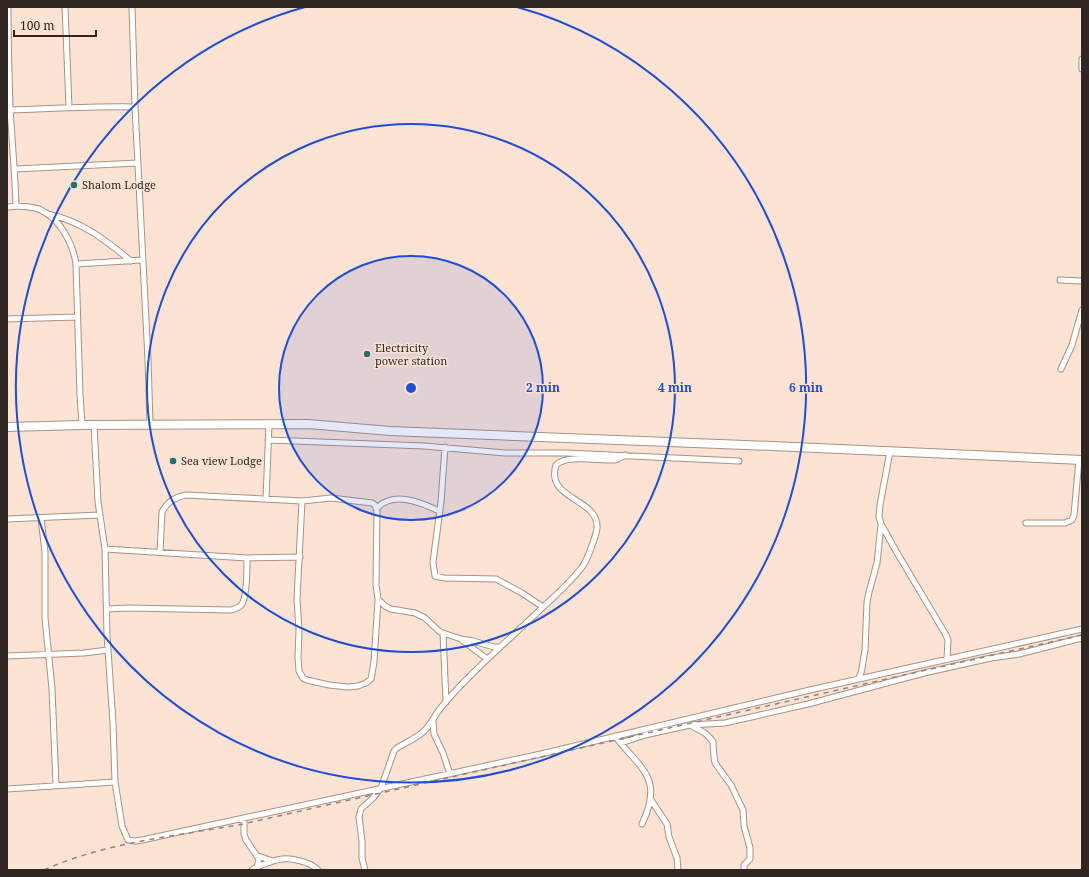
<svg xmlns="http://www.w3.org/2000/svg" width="1089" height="877" font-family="'Noto Serif',serif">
  <rect width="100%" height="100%" fill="#fce3d4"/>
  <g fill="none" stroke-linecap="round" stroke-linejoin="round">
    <defs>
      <path id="minor" d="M8 7C8 41 9 74 10 108 12 141 15 173 16 206
        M65 7 69 107
        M132 7 135 107 148 359 150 424
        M1082 59V69
        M8 110C50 109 92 106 135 107
        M15 169 138 163
        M7 207C16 206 26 206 35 208 58 214 73 243 76 264L80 395 82 425
        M48 214C83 222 104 239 131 261
        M76 264 142 260
        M1060 280 1082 281
        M7 319 77 317
        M1061 369 1072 345 1082 310
        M94 425 98 502 105 549 107 635 113 723 115 782 122 826 128 840 135 841 142 840 541 754 810 690 1082 629
        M268 440 424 446 505 453H566L739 461
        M445 447 441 502 433 562 435 576 444 578 496 579 522 593 543 607
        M890 451 880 505 879 517 881 524 896 551 946 635 948 640 947 659
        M266 499 269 424
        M302 501 297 599 299 630 298 657 299 671 303 678 307 680 329 685 348 687 358 686 366 683 371 679 374 662 378 599
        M377 508C394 491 420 502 439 511
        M41 518 45 552V618L52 689 56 785
        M7 519 100 515
        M1026 523H1065L1072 520 1074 515 1079 460
        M105 549 247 558 300 557
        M160 552 162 512C167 502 175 497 186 495L302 501 331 498 372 503 375 505 377 511 376 585 378 599 385 606 391 609 415 613 425 618 440 632 461 639 473 641 494 647H500
        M107 609 128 608 231 610C235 609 240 607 242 604 247 596 247 568 247 558
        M443 633 446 702
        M462 640 487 659
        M7 656 84 653 108 650
        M858 679C864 671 862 661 865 651L867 602 869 592 877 563 881 525
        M433 721 434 734 443 753 450 774
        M690 725 705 733 711 739 713 742 714 757 715 763 731 785 743 810 744 826 750 848V859L744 865V870
        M615 736C641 770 664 777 642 824
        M621 743 645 735 690 725 725 723 808 704 924 673 991 658 1019 654 1082 638
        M7 789 115 782
        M651 800 667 824 669 837 677 858 678 870
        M244 818V834L246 840 259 859 257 867 252 870
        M258 856 273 861
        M257 867C265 864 273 860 282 859 292 858 311 862 318 870
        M365 870 362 858V841L359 817 361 809 373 798 381 788 394 751 397 748C405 743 415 739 423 732 429 727 433 719 437 713 446 700 458 688 469 677 493 653 518 631 542 608 556 595 570 583 582 567 587 561 596 536 597 528 599 498 545 500 556 465 566 454 599 461 614 460L618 459 625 455"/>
      <path id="trunk" d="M7 427 82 425 308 424 390 431 772 446 1082 460"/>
    </defs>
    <!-- minor casing -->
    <use href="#minor" stroke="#a99284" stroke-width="7"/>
    <!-- trunk casing -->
    <use href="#trunk" stroke="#a99284" stroke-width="10"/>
    <!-- minor -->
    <use href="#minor" stroke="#fff" stroke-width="5"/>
    <!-- trunk -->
    <use href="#trunk" stroke="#fff" stroke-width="8"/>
    <!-- rail -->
    <path stroke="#95847a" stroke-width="1.5" stroke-dasharray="5 5" stroke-linecap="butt" d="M44 870C106 842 177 836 243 824L1082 635"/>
  </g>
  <!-- distance rings -->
  <circle cx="411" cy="388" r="132" fill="#1d4ed8" fill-opacity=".12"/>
  <g fill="none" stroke="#1d4ed8" stroke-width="2">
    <circle cx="411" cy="388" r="132"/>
    <circle cx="411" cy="388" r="264"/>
    <path d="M517 7A395 395 0 1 1 305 7"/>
  </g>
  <!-- markers -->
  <g fill="#246f75" stroke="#fce3d4" stroke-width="1.5">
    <circle cx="74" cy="185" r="4"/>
    <circle cx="367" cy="354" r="4"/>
    <circle cx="173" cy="461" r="4"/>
  </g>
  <g text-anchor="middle" stroke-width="3" stroke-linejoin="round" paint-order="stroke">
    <!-- poi labels -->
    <g font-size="11" fill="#2f2621" stroke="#fce3d4" text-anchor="start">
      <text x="82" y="189">Shalom Lodge</text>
      <text x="375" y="352">Electricity<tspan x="375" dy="13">power station</tspan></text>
      <text x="181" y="465">Sea view Lodge</text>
    </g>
  </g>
  <circle cx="411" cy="388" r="6" fill="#1d4ed8" stroke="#fce3d4" stroke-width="2"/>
  <g font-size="12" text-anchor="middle" font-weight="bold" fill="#1d4ed8" stroke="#fce3d4" stroke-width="3" stroke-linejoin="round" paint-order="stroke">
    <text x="543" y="392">2 min</text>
    <text x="675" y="392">4 min</text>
    <text x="806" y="392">6 min</text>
  </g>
  <!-- border -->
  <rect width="1089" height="877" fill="none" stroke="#2f2621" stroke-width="16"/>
  <!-- scale -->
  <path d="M14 30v6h82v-6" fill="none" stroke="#2f2621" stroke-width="2"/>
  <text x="20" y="30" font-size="12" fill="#2f2621" stroke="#fce3d4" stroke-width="3" paint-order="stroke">100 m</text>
</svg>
